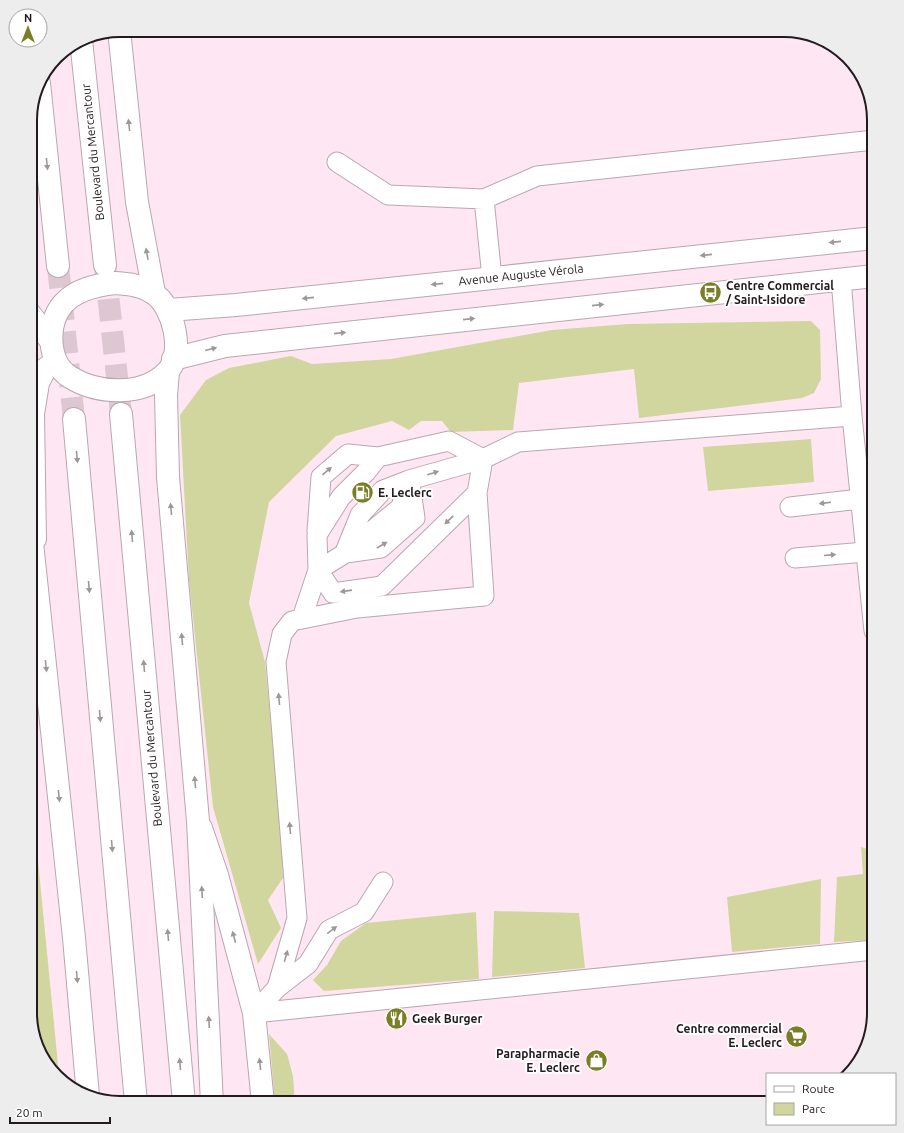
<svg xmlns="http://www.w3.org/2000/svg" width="904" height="1133" font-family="Ubuntu,sans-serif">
  <rect width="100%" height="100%" fill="#fee7f2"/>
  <!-- green -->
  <path fill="#d1d69e" d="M811 321 820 330 821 379 814 393 802 398 639 418 634 369 519 383 513 430 451 432 442 421H421L409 430 392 421 336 436 269 502 249 603 265 662 281 833 283 878 268 900 281 928 258 964 213 807 189 580 180 415 206 380 229 368 291 356 312 364 391 359 552 330 628 324Z
    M811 439 814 482 708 491 703 447Z
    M30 779 59 1075 45 1063 30 1013Z
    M861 847 874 851V940L834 942 837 877 863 874Z
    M821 879 820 944 732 952 727 897Z
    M494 911 579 913 585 968 492 977Z
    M476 912 479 979 324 991 313 980 327 965 341 941 366 923Z
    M269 1034 287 1054 293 1076 295 1103H275Z"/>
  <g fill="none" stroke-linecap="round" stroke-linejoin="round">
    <!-- primary-tunnel -->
    <path stroke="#ddc8d2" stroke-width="22" stroke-dasharray="22 11" stroke-linecap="butt" d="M58 266 74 419
      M105 266 121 414"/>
    <defs>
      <path id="lane" d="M337 162 388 195 484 199
        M492 278 484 199 537 176 874 140
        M841 279 852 416 874 631
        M477 493 382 586 333 593 318 570 317 535 341 497 366 472 378 457 449 441 483 459
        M790 507 860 499
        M317 531 321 477 348 454 378 457
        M345 552 360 515 383 490 409 480
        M346 553 381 548 415 518 410 484
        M795 558 865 552
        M302 618 318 570 344 554 401 507 409 480 483 459
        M277 988 308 964 329 930 364 912 383 882
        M254 1013 277 988 297 918 276 662 282 634 292 621 357 608 484 596 477 493 483 459 518 442 852 416
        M254 1013 874 950"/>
      <path id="secondary" d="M115 283C128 284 142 285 153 293 174 306 185 354 167 372 143 397 97 394 70 377 47 363 46 324 63 304 76 289 97 285 115 283Z
        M168 310 236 305 874 238
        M173 359 225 346 874 276
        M201 828 217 875 254 1013 263 1103"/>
      <path id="primary" d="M119 30 137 202 154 293
        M81 40 105 265
        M39 83 58 266
        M30 314 51 341
        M168 372 166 395 168 477 198 821 212 1103
        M121 414 184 1103
        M74 419 136 1103
        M30 524 74 938 88 1096
        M35 539 33 414 38 383 45 369 56 362"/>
    </defs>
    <!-- lane casing -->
    <use href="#lane" stroke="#bba6b0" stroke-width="21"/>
    <!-- secondary casing -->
    <use href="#secondary" stroke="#bba6b0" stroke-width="24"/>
    <!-- primary casing -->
    <use href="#primary" stroke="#bba6b0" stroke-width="24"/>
    <!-- lane -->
    <use href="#lane" stroke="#fff" stroke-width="19"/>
    <!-- secondary -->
    <use href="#secondary" stroke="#fff" stroke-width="22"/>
    <!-- primary -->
    <use href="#primary" stroke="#fff" stroke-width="22"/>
  </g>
  <!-- one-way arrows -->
  <defs><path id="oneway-solid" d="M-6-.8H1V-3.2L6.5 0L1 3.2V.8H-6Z"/></defs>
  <g fill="#9c989a">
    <use href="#oneway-solid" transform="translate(129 125) rotate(-96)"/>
    <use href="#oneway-solid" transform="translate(47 164) rotate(84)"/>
    <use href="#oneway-solid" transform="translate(835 242) rotate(174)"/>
    <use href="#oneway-solid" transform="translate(147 254) rotate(-100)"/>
    <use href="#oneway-solid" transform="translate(706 255) rotate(174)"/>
    <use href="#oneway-solid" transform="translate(437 284) rotate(174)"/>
    <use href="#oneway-solid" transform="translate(308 298) rotate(174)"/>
    <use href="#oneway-solid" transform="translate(598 305) rotate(-6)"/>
    <use href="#oneway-solid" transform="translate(469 319) rotate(-6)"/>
    <use href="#oneway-solid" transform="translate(340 333) rotate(-6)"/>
    <use href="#oneway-solid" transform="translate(211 349) rotate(-14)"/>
    <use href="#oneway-solid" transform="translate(77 457) rotate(85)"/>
    <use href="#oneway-solid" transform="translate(327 471) rotate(-40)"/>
    <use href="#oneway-solid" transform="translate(433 473) rotate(-17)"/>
    <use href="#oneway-solid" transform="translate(825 503) rotate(173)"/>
    <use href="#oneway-solid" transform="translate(171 509) rotate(-95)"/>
    <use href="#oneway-solid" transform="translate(449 520) rotate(136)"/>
    <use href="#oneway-solid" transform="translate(132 536) rotate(-95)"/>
    <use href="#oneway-solid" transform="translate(382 545) rotate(-31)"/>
    <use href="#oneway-solid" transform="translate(830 555) rotate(-5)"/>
    <use href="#oneway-solid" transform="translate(89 587) rotate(85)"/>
    <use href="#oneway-solid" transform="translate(346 591) rotate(172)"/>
    <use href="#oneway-solid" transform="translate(182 639) rotate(-95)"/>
    <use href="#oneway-solid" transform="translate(46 666) rotate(84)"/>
    <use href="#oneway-solid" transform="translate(144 666) rotate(-95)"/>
    <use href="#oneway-solid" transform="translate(279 699) rotate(-95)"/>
    <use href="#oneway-solid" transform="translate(100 716) rotate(85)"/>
    <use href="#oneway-solid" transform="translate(195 782) rotate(-95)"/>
    <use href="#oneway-solid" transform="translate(59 796) rotate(84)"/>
    <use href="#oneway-solid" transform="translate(290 828) rotate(-95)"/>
    <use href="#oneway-solid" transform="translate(112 846) rotate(85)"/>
    <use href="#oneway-solid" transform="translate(202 892) rotate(-93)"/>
    <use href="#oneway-solid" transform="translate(332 930) rotate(-37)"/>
    <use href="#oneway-solid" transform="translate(168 935) rotate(-95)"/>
    <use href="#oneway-solid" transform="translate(234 937) rotate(-105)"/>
    <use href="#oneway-solid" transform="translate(286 956) rotate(-74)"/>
    <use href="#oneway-solid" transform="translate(77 977) rotate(85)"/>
    <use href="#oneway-solid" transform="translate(209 1022) rotate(-93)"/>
    <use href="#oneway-solid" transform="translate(180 1064) rotate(-95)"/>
    <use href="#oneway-solid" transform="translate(260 1064) rotate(-96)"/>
  </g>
  <!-- icons -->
  <defs>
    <symbol id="bus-disc" viewBox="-11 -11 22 22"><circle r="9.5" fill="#7a7e27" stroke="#fff"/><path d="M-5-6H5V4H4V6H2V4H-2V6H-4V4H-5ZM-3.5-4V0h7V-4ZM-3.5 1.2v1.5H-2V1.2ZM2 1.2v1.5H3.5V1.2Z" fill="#fff"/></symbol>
    <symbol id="fuel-disc" viewBox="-11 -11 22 22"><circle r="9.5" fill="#7a7e27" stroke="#fff"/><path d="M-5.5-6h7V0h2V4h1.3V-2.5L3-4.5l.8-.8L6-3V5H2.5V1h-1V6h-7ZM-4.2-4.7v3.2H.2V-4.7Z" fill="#fff"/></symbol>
    <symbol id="restaurant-disc" viewBox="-11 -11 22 22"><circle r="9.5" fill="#7a7e27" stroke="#fff"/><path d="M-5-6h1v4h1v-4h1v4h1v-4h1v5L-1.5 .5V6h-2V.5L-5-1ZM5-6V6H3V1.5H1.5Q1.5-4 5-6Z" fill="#fff"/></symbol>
    <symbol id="supermarket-disc" viewBox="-11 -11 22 22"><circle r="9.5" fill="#7a7e27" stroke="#fff"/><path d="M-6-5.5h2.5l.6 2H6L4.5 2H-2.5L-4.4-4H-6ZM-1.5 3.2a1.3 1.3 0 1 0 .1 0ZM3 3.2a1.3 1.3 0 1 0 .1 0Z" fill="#fff"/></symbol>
    <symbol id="shop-disc" viewBox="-11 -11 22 22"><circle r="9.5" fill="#7a7e27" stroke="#fff"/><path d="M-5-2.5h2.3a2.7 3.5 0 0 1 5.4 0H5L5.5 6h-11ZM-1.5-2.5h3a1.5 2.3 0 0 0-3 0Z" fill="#fff"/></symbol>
  </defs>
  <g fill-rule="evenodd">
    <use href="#bus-disc" x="698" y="280" width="25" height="25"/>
    <use href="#fuel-disc" x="350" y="480" width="25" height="25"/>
    <use href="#restaurant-disc" x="384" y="1006" width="25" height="25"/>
    <use href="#supermarket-disc" x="784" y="1024" width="25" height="25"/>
    <use href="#shop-disc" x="584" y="1048" width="25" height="25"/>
  </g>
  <g text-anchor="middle" stroke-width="4" stroke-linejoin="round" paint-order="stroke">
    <!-- street labels -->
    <g font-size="12" fill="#221a1e" stroke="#fff">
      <text transform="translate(93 152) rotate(-96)" y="4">Boulevard du Mercantour</text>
      <text transform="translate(521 275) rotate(-6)" y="4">Avenue Auguste Vérola</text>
      <text transform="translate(152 758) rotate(-95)" y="4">Boulevard du Mercantour</text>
    </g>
    <!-- poi labels -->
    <g font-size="12" font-weight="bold" fill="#221a1e" stroke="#fff" text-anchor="start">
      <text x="726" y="290">Centre Commercial<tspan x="726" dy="14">/ Saint-Isidore</tspan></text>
      <text x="378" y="497">E. Leclerc</text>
      <text x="412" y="1023">Geek Burger</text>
      <text x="782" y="1033" text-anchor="end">Centre commercial<tspan x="782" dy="14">E. Leclerc</tspan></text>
      <text x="580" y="1058" text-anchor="end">Parapharmacie<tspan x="580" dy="14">E. Leclerc</tspan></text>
    </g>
  </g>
  <!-- crop -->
  <path d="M0 0H904V1133H0ZM120 37H784A83 83 0 0 1 867 120V1013A83 83 0 0 1 784 1096H120A83 83 0 0 1 37 1013V120A83 83 0 0 1 120 37Z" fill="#ededed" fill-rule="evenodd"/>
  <path fill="none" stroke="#221a1e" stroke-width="2" d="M120 37H784A83 83 0 0 1 867 120V1013A83 83 0 0 1 784 1096H120A83 83 0 0 1 37 1013V120A83 83 0 0 1 120 37Z"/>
  <!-- legend -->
  <rect x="766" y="1073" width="130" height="52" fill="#ffffff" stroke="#a7a3a5"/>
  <rect x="774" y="1086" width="20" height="6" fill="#ffffff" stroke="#a7a3a5"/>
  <text x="802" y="1093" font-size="12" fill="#221a1e">Route</text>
  <rect x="774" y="1103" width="20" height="12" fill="#d1d69e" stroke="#a7a3a5"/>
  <text x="802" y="1113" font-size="12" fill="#221a1e">Parc</text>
  <!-- north arrow -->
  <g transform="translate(28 28)"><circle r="19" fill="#ffffff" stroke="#a7a3a5"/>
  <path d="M0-3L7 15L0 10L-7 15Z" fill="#7a7e27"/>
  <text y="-6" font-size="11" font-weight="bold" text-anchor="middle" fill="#221a1e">N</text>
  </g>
  <!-- scale -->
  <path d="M10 1117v6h100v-6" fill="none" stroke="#221a1e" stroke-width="2"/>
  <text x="16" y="1117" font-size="12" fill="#221a1e" stroke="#ffffff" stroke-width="3" paint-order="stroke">20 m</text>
</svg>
